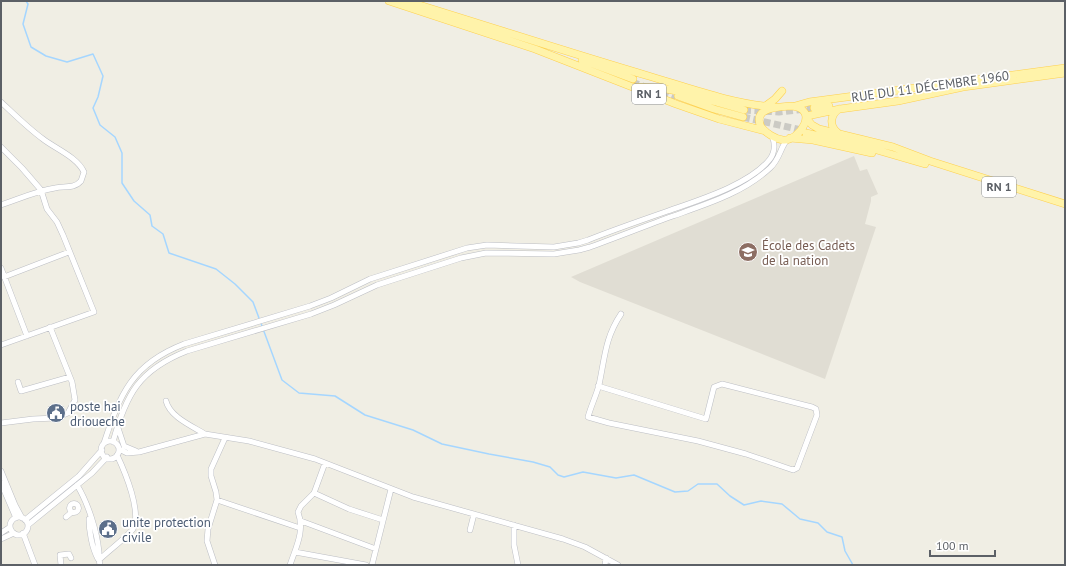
<svg xmlns="http://www.w3.org/2000/svg" width="1066" height="566" font-family="'PT Sans',sans-serif">
  <rect width="100%" height="100%" fill="#f0eee4"/>
  <!-- education -->
  <path fill="#e0ddd3" d="M854 156 860 171 867 169 878 194 871 197V201L865 224 876 227 825 379 580 282 571 277Z"/>
  <g fill="none" stroke-linecap="round" stroke-linejoin="round">
    <!-- stream -->
    <path stroke="#a5d6ff" stroke-width="1.5" d="M26 1 28 4 23 24 31 47 46 56 67 62 93 54 103 76 98 97 93 108 100 125 115 137 122 153V183L134 201 150 215 152 226 163 234 169 253 216 269 235 284 253 302 282 380 299 393 335 396 365 415 413 430 442 444 489 454 533 462 550 467 558 475 564 477 583 472 616 478 634 475 675 492 688 491 698 484H717L730 496 744 505 761 501 782 504 800 519 818 523 827 532 842 537 845 551 853 565"/>
    <!-- major-tunnel -->
    <path stroke="#cbcac4" stroke-width="7" stroke-dasharray="7 3.5" stroke-linecap="butt" d="M632 82 675 99
      M744 110 779 112 814 108
      M743 117 806 131"/>
    <defs>
      <path id="minor" d="M1 102C15 115 28 128 43 139 56 149 77 157 84 172L81 181C74 189 64 186 55 188 36 191 19 199 1 205
        M1 147 22 168 41 190 47 209 57 222 63 235 94 312 1 345
        M1 268 27 336
        M4 277 69 252
        M18 382 21 391 70 377
        M598 386 706 419 714 387 722 384 812 407 816 409 817 415 797 468 793 470 746 454 698 441 609 423 588 417C591 406 596 396 599 385 605 357 605 338 621 314
        M166 401C170 417 192 426 205 434
        M1 423 33 419 56 418 68 413 75 400 72 382 50 327
        M118 428 124 446 136 451
        M101 450a9 9 0 1 1 18 0a9 9 0 1 1-18 0Z
        M113 442C126 394 139 370 187 351L311 314 334 305 377 285 461 258 486 253 554 254 579 250 590 247C618 237 645 226 673 216 707 204 743 193 770 168 780 159 780 148 787 140
        M104 443C120 394 132 364 184 344L310 306 331 298 370 279 467 248 487 245 554 247 578 243 588 240C613 230 639 221 665 212 696 201 750 185 770 159 775 152 775 143 772 136
        M119 449 127 453 139 452 205 434 249 441 315 459 413 497 563 539 585 547 618 565
        M1 471 15 505 22 518
        M1 483 16 518
        M77 485C88 503 97 531 99 552 99 557 99 561 100 565
        M314 493 349 509 383 520
        M217 500 300 528
        M69.5 508a4.5 4.5 0 1 1 9 0a4.5 4.5 0 1 1-9 0Z
        M66 517 72 512
        M10 526a9 9 0 1 1 18 0a9 9 0 1 1-18 0Z
        M89 519C89 531 92 548 98 559
        M25 520 79 476 102 450
        M301 521 376 549
        M28 525 92 473 107 457
        M514 525V545L518 565
        M470 530 474 514
        M1 533 10 527
        M23 533 35 565
        M1 539 14 533
        M295 552 366 565
        M99 560C106 553 128 536 133 529 142 512 125 472 117 455
        M61 565 60 555 69 554 71 558
        M215 565 207 541 208 529 217 500 216 492 211 476V469L225 438
        M290 565C296 547 305 531 298 512L301 506 314 493 325 463
        M372 565 391 489
        M605 565 606 558"/>
      <path id="major" d="M389 1 535 49 676 104 719 119 765 131
        M406 1C488 26 570 53 652 77 692 89 733 104 775 107
        M582 60 633 79
        M638 87 661 88 677 91 744 110
        M678 96 714 109 743 117
        M791 106C821 108 799 142 783 140 775 139 766 133 761 127 752 107 779 107 791 106Z
        M795 106 809 102 1065 68
        M764 107 775 99 782 91
        M814 108 829 106
        M807 116 840 109 898 101 963 87 1065 73
        M807 119 812 125 819 129 893 147 930 161 1065 204
        M806 133 863 146 925 164
        M838 133C829 126 830 115 839 109
        M790 138 813 140 872 153"/>
    </defs>
    <!-- minor casing -->
    <use href="#minor" stroke="#bcbec4" stroke-width="6"/>
    <!-- major casing -->
    <use href="#major" stroke="#fed04f" stroke-width="8"/>
    <!-- minor -->
    <use href="#minor" stroke="#fff" stroke-width="5"/>
    <!-- major -->
    <use href="#major" stroke="#fff3aa" stroke-width="7"/>
  </g>
  <!-- icons -->
  <defs>
    <symbol id="school-disc" viewBox="-11 -11 22 22"><circle r="9.5" fill="#8d6e63" stroke="#fff"/><path d="M0-5L7-2L0 1L-7-2ZM-4 1L0 2.5L4 1V4Q0 6-4 4Z" fill="#fff"/></symbol>
    <symbol id="civic-disc" viewBox="-11 -11 22 22"><circle r="9.5" fill="#5c6f8a" stroke="#fff"/><path d="M-.6-6.5H3V-4.5H.6V-3L4-1V1h2V6H-6V1h2V-1L-.6-3ZM-1.2 2.5V6h2.4V2.5Z" fill="#fff"/></symbol>
  </defs>
  <g fill-rule="evenodd">
    <use href="#school-disc" x="737" y="241" width="22" height="22"/>
    <use href="#civic-disc" x="45" y="402" width="22" height="22"/>
    <use href="#civic-disc" x="97" y="518" width="22" height="22"/>
  </g>
  <g text-anchor="middle" stroke-width="3.5" stroke-linejoin="round" paint-order="stroke">
    <!-- shield labels -->
    <g fill="#fff" stroke="#8d9094" stroke-width="1">
      <rect x="632" y="84" width="34" height="20" rx="3"/>
      <rect x="982" y="177" width="34" height="20" rx="3"/>
    </g>
    <g font-size="12" font-weight="bold" fill="#5c6066">
      <text x="649" y="98">RN 1</text>
      <text x="999" y="191">RN 1</text>
    </g>
    <!-- street labels -->
    <g font-size="13" fill="#5c6066" stroke="#fff">
      <text transform="translate(930 86) rotate(-8)" y="5">RUE DU 11 DÉCEMBRE 1960</text>
    </g>
    <!-- education labels -->
    <g font-size="13" fill="#785e54" stroke="#fff" text-anchor="start">
      <text x="762" y="250">École des Cadets<tspan x="762" dy="15">de la nation</tspan></text>
    </g>
    <!-- service labels -->
    <g font-size="13" fill="#4e5e75" stroke="#fff" text-anchor="start">
      <text x="70" y="411">poste hai<tspan x="70" dy="15">drioueche</tspan></text>
      <text x="122" y="527">unite protection<tspan x="122" dy="15">civile</tspan></text>
    </g>
  </g>
  <!-- border -->
  <rect width="1066" height="566" fill="none" stroke="#5c6066" stroke-width="4"/>
  <!-- scale -->
  <path d="M930 550v6h65v-6" fill="none" stroke="#5c6066" stroke-width="2"/>
  <text x="936" y="550" font-size="12" fill="#5c6066" stroke="#ffffff" stroke-width="3" paint-order="stroke">100 m</text>
</svg>
